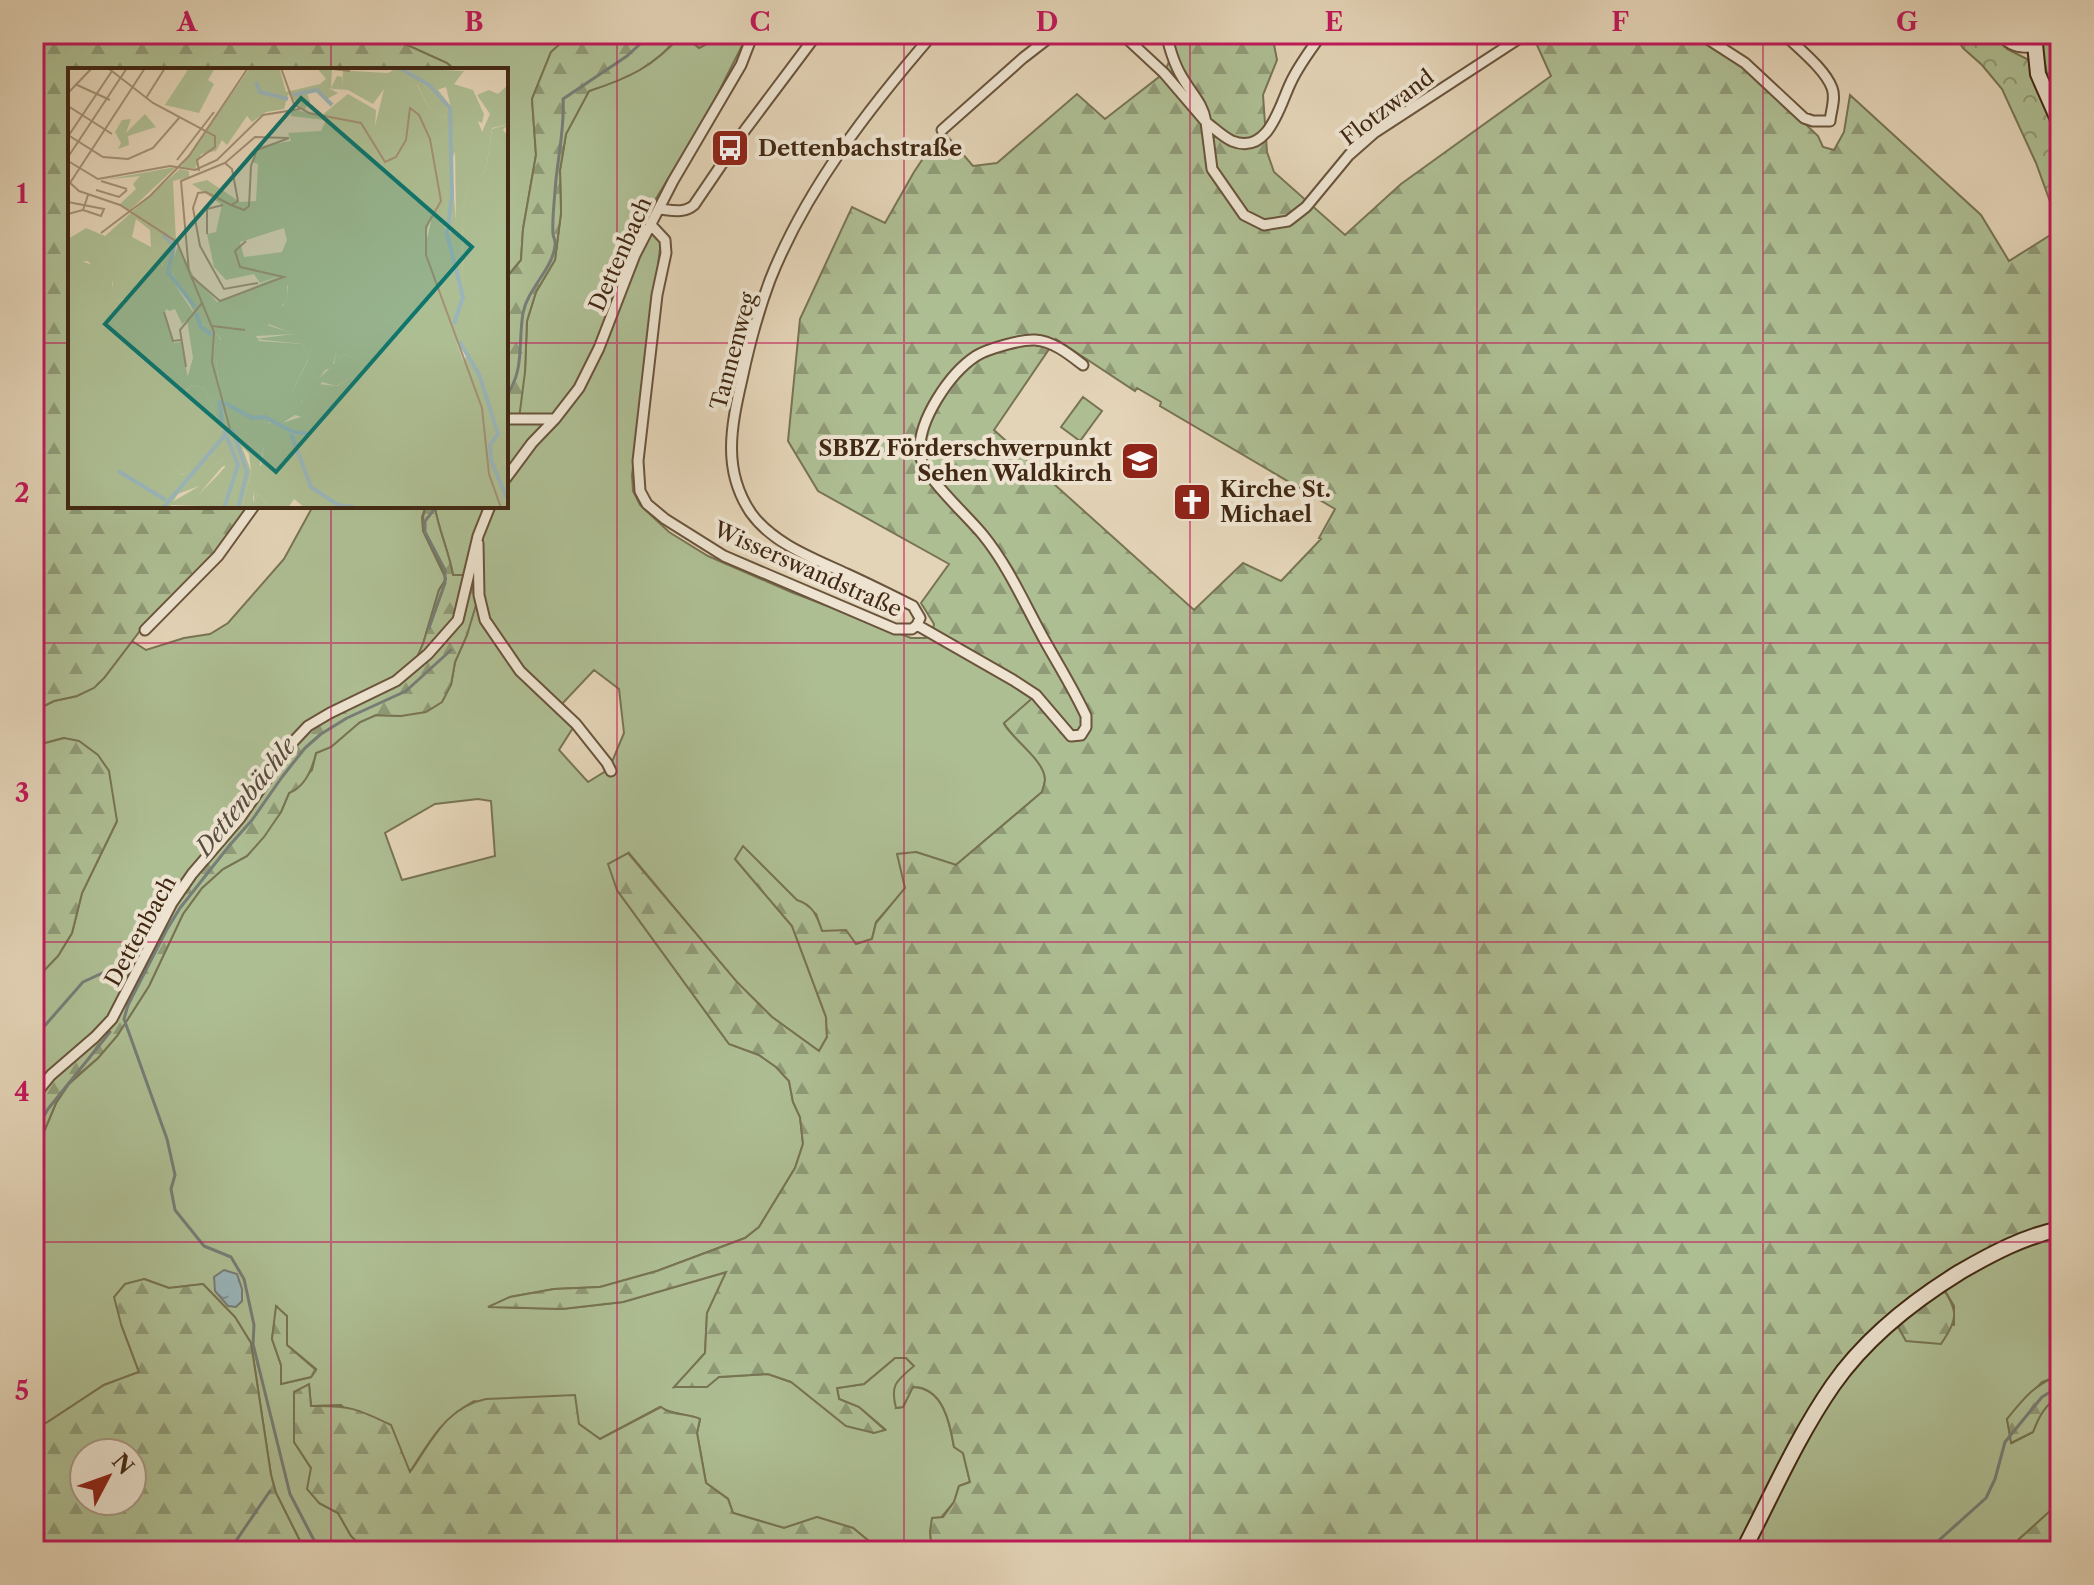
<svg xmlns="http://www.w3.org/2000/svg" width="2094" height="1585" font-family="'Libre Caslon Text',serif">
  <defs>
    <pattern id="forest-firs" width="22" height="20" patternUnits="userSpaceOnUse" patternTransform="scale(2)"><rect width="22" height="20" fill="#aebe93"/><path d="M5 1l3.5 6h-7zM16 11l3.5 6h-7z" fill="#8f9a77"/></pattern>
    <pattern id="park-crowns" width="20" height="18" patternUnits="userSpaceOnUse" patternTransform="scale(2)"><rect width="20" height="18" fill="#aebe93"/><path d="M2 6a3 3 0 1 1 6 0M12 15a3 3 0 1 1 6 0" fill="none" stroke="#8f9a77"/></pattern>
    <pattern id="water-ripples" width="26" height="14" patternUnits="userSpaceOnUse" patternTransform="scale(2)"><rect width="26" height="14" fill="#9ab5b9"/><path d="M2 4q2-2 4 0t4 0M15 11q2-2 4 0t4 0" fill="none" stroke="#7f9395"/></pattern>
  </defs>
  <rect width="100%" height="100%" fill="#e4d4b7"/>
  <filter id="stains"><feTurbulence type="fractalNoise" baseFrequency=".0025" numOctaves="4"/><feColorMatrix values="0 0 0 0 .2 0 0 0 0 .09 0 0 0 0 .02 0 0 0 .5 -.17"/></filter>
  <radialGradient id="worn" r=".72"><stop offset=".6" stop-color="#630" stop-opacity="0"/><stop offset="1" stop-color="#630" stop-opacity=".3"/></radialGradient>
  <!-- grass -->
  <path fill="#aebe93" stroke="#787453" stroke-width="2" fill-rule="evenodd" d="M383 34H571L551 52 532 99 536 155 523 229 521 260 506 278V70H455L447 63Z
    M682 34 699 48 725 34H748L709 111 651 207 643 224 657 236 661 241 632 475 633 491 640 505 669 532 708 556 791 592 911 638H926L932 633 1036 695 1004 724C1014 741 1044 759 1045 779 1045 783 1043 788 1042 792L956 865 916 852 906 888 876 922 872 939 856 944 822 931 816 914 735 859 792 926 826 1017 827 1037 819 1051 772 1017 736 982 629 853 617 890 729 1044 759 1055 776 1067 789 1081 793 1102 800 1117 803 1144 795 1168 759 1227 745 1238 657 1271 600 1287 554 1289 510 1297 490 1307 562 1309 623 1302 727 1272 707 1313 705 1353 675 1387 719 1377 768 1374 791 1382 873 1433 885 1429 859 1407 839 1399 837 1388 864 1384 895 1358H906L914 1366 896 1408 903 1407 912 1387C943 1387 950 1423 954 1447L963 1453 970 1482 959 1486 954 1502 930 1531 932 1551H881L853 1528 817 1517 784 1528 733 1513 728 1499 706 1483 697 1433 700 1419C687 1413 672 1415 660 1407L600 1439 579 1424 474 1401C440 1420 430 1441 410 1472L341 1405 311 1406 309 1385 294 1392V1442L311 1468 319 1503 338 1513 351 1536 366 1551H305L276 1493 271 1475 251 1343 235 1317 203 1284 169 1288 144 1279 121 1324 139 1372 104 1385 34 1431V1187L43 1178 34 1173V1161L43 1134 56 1103 69 1084 98 1058 117 1036 149 986 183 914 202 888 223 869 247 856 281 812 289 793 312 770 316 753 331 747 360 722 376 715 401 716 451 685 455 662 467 635 478 575H453C449 552 439 531 435 508L437 506H506V419L525 372 527 321 536 292 555 260 561 213 560 170 566 134 589 91C629 78 653 67 682 34ZM594 670 619 689 624 733 609 769 588 782 559 750 576 723 560 706ZM478 799 491 801 495 856 402 880 385 833 435 804ZM277 1306 287 1334V1345L316 1369 311 1377 281 1384V1365L272 1339Z
    M2039 34H2060V71L2047 74Z
    M1083 397 1102 411 1080 441 1061 427Z
    M313 506H426L422 517 423 531 446 579 439 590 423 644 412 669 308 726 112 1019 34 1096V981L58 956 72 933 82 893 117 821 64 738 34 746V711L54 701 77 696 104 678 132 641 146 650 184 638 210 634 228 623 284 559Z
    M2060 1229V1375L2042 1382 2007 1419 2012 1443 2033 1432C2039 1416 2045 1405 2060 1395V1502L2006 1551H1743L1819 1406 1895 1320 1954 1325V1306L1941 1284Z"/>
  <!-- forest -->
  <path fill="url(#forest-firs)" stroke="#787453" stroke-width="2" fill-rule="evenodd" d="M34 34H383L447 63 455 70H70V506H248L216 553 143 627 104 678 94 688 77 696 54 701 34 711Z
    M571 34H682C653 67 629 78 589 91L566 134 560 170 561 213 555 260 536 292 527 321 525 372 519 419H506V278L521 260 523 229 536 155 532 99 551 52Z
    M684 34H725L699 48Z
    M1166 34H1272L1277 60 1263 95 1267 152 1274 172 1345 235 1401 184 1551 76 1532 34H1700L1730 52 1818 136 1823 147 1834 150 1844 132 1850 95 1981 215 2009 261 2060 229V1229L1941 1285C1958 1312 1959 1317 1941 1344L1906 1341 1894 1320 1851 1364 1743 1551H932L930 1531 932 1518 943 1517 954 1502 959 1486 970 1482 963 1453 954 1447C950 1423 943 1387 913 1387L903 1407 896 1408C890 1385 896 1381 914 1366L906 1358H895L864 1384 837 1388 839 1399 859 1407 885 1430 874 1433 846 1426 791 1382 768 1374 719 1377 707 1387H674L705 1353 707 1313 726 1272 623 1302 562 1309 488 1307 510 1297 554 1289 600 1287 657 1271 745 1238 759 1227 795 1168 803 1144 800 1117 793 1102 789 1081 776 1067 759 1055 729 1044 617 890 608 864 628 853 737 982 772 1017 819 1051 827 1037 826 1017 792 926 735 859 743 846 797 900C813 905 817 916 822 931L846 930 856 944 872 939 876 923 905 888 897 854 916 852 956 865 1042 792C1043 788 1045 783 1045 779 1044 760 1014 741 1004 723L1035 696 932 633 934 624 921 603 949 564 818 491 788 441 800 319 852 207 885 223 914 172 942 130 973 166 997 163 1077 94 1105 119 1164 73 1172 55ZM1056 339 1135 391 1137 388 1161 402 1160 406 1335 509 1319 538 1321 539 1281 581 1243 563 1194 610 994 430Z
    M426 506H437L435 508C439 531 449 552 453 575H479V595L467 635 455 662 451 685 442 702 426 712 401 716 376 715 360 722 331 747 316 753C312 770 305 787 289 793L281 812 264 837 247 856 223 869 202 888 183 914 149 986 117 1036 98 1058 69 1083 56 1103 43 1134 34 1161V1096L112 1019 172 903 308 726 412 669 423 644 439 590 446 579C443 571 440 563 436 555 426 536 418 528 426 506Z
    M64 738 79 741 98 755 109 771 117 821 82 893 72 933 58 956 34 981V746Z
    M144 1279 169 1288 203 1284 235 1317 251 1343 271 1475 276 1493 305 1551H34V1431L104 1385 139 1372 121 1324 114 1297 125 1284ZM84 1453H132V1501H84Z
    M276 1306 287 1316V1345L316 1370 311 1377 281 1384V1365L272 1339Z
    M2060 1375V1395C2045 1405 2039 1416 2033 1432L2011 1443 2007 1419C2024 1398 2035 1384 2060 1375Z
    M309 1384 311 1406C349 1405 358 1409 391 1425L410 1472C432 1441 446 1407 486 1399L575 1395 579 1424 600 1439 661 1407C672 1416 687 1413 700 1419L697 1433 706 1483 728 1499 733 1513 784 1528 817 1517 853 1528 881 1551H366L351 1536 338 1513 319 1503 307 1489 311 1468 294 1442V1392Z
    M2060 1502V1551H2006Z"/>
  <!-- park -->
  <path fill="url(#park-crowns)" stroke="#787453" stroke-width="2" d="M1954 34H1996L2007 49 2029 60 2038 74 2060 124V229L2036 163 2002 89 1982 65 1963 48Z"/>
  <!-- water -->
  <path fill="url(#water-ripples)" stroke="#777d77" stroke-width="2" d="M224 1270 237 1274 242 1289V1301L236 1307 228 1306 215 1291 214 1277Z"/>
  <g fill="none" stroke-linecap="round" stroke-linejoin="round">
    <!-- stream -->
    <path stroke="#777d77" stroke-width="3" d="M506 396C525 371 518 342 523 313 528 288 552 270 555 246 556 239 554 241 553 234 552 221 554 205 555 191 557 160 565 130 563 99L627 56 651 34
      M429 628 445 583V570L425 532V521L437 506
      M34 1038 83 982 141 955
      M34 1139 41 1121 48 1109 110 1032
      M229 1551 270 1491
      M323 1551 316 1544 290 1494 253 1344 254 1325 244 1279 231 1257 204 1246 175 1210 171 1189 175 1175 167 1139 124 1019 128 1005 166 931 180 908 229 846 252 820 282 777 305 748 321 734 347 718 406 691 451 650
      M1927 1551 1986 1498 1995 1479 2005 1442 2042 1397 2060 1386"/>
    <defs>
      <path id="street" d="M1122 34 1164 73 1206 122 1212 169 1244 215 1264 225 1288 221 1306 207 1349 155 1374 133 1526 34
        M1166 34C1170 49 1174 64 1182 77 1191 93 1203 103 1206 122 1214 128 1223 137 1232 141 1269 156 1280 104 1291 82 1299 65 1311 49 1322 34
        M1700 34 1745 63 1804 118 1813 121H1830C1831 111 1836 98 1832 88 1825 69 1798 48 1784 34
        M2000 34C2009 46 2019 48 2034 47
        M942 130 1023 58 1054 34
        M659 209C671 210 684 214 694 205L745 130 817 34
        M651 225 665 240 666 253 657 295 638 461 640 491 647 504 665 519 724 556 895 629H912L917 625
        M506 419H555
        M506 478 532 443 555 419 579 388 599 348 635 255 673 181 741 65 753 34
        M478 543 479 595 485 620 520 671 576 724 607 763 611 771
        M917 625 1013 680 1036 695 1071 736 1081 735 1086 727V716C1074 690 1059 666 1045 641 1025 605 1009 567 983 535 967 515 923 477 920 454 917 421 950 373 976 356 987 349 1022 339 1035 340 1053 341 1070 355 1083 365
        M917 625 920 618 913 606C891 595 869 584 847 574 815 559 773 544 751 513 722 470 731 427 742 379 749 346 758 312 770 280 806 189 869 108 933 34
        M145 630 218 556 254 506
        M34 1096 51 1075 95 1037 112 1019 172 903 192 874 240 818 292 743 308 726 330 713 396 681 428 654 458 620 478 536 490 506"/>
      <path id="secondary" d="M2034 34 2038 74 2060 124
        M1743 1551C1772 1495 1797 1437 1833 1385 1865 1339 1913 1301 1960 1272 1991 1254 2025 1236 2060 1229"/>
    </defs>
    <!-- street casing -->
    <use href="#street" stroke="#6a543c" stroke-width="13"/>
    <!-- secondary casing -->
    <use href="#secondary" stroke="#422913" stroke-width="18"/>
    <!-- street -->
    <use href="#street" stroke="#ede3d0" stroke-width="9"/>
    <!-- secondary -->
    <use href="#secondary" stroke="#ede3d0" stroke-width="14"/>
  </g>
  <!-- grid -->
  <path fill="none" stroke="#c2185b" stroke-width="2" stroke-opacity="0.55" d="M331 34V70M617 34V1551M904 34V1551M1190 34V1551M1477 34V1551M1763 34V1551M34 343H70M506 343H2060M331 506V1551M34 643H2060M34 942H2060M34 1242H2060"/>
  <!-- icons -->
  <defs>
    <symbol id="bus-square" viewBox="-11 -11 22 22"><rect x="-9" y="-9" width="18" height="18" rx="4" fill="#8f2418" stroke="#ede3d0"/><path d="M-5-6H5V4H4V6H2V4H-2V6H-4V4H-5ZM-3.5-4V0h7V-4ZM-3.5 1.2v1.5H-2V1.2ZM2 1.2v1.5H3.5V1.2Z" fill="#fff"/></symbol>
    <symbol id="school-square" viewBox="-11 -11 22 22"><rect x="-9" y="-9" width="18" height="18" rx="4" fill="#8f2418" stroke="#ede3d0"/><path d="M0-5L7-2L0 1L-7-2ZM-4 1L0 2.5L4 1V4Q0 6-4 4Z" fill="#fff"/></symbol>
    <symbol id="church-square" viewBox="-11 -11 22 22"><rect x="-9" y="-9" width="18" height="18" rx="4" fill="#8f2418" stroke="#ede3d0"/><path d="M-1.2-6h2.4v3.5h3.3v2.4h-3.3V6h-2.4V-.1h-3.3v-2.4h3.3Z" fill="#fff"/></symbol>
  </defs>
  <g fill-rule="evenodd">
    <use href="#bus-square" x="708" y="126" width="44" height="44"/>
    <use href="#school-square" x="1118" y="439" width="44" height="44"/>
    <use href="#church-square" x="1170" y="480" width="44" height="44"/>
  </g>
  <g text-anchor="middle" stroke-width="8" stroke-linejoin="round" paint-order="stroke">
    <!-- street labels -->
    <g font-size="22" fill="#422913" stroke="#ede3d0">
      <text transform="translate(1387 107) rotate(-37)" y="8">Flotzwand</text>
      <text transform="translate(620 254) rotate(-66)" y="8">Dettenbach</text>
      <text transform="translate(733 351) rotate(-75)" y="8">Tannenweg</text>
      <text transform="translate(808 569) rotate(24)" y="8">Wisserswandstraße</text>
      <text transform="translate(140 931) rotate(-61)" y="8">Dettenbach</text>
    </g>
    <!-- poi labels -->
    <g font-size="22" font-weight="bold" fill="#422913" stroke="#ede3d0" text-anchor="start">
      <text x="758" y="156">Dettenbachstraße</text>
      <text x="1112" y="456" text-anchor="end">SBBZ Förderschwerpunkt<tspan x="1112" dy="25">Sehen Waldkirch</tspan></text>
      <text x="1220" y="497">Kirche St.<tspan x="1220" dy="25">Michael</tspan></text>
    </g>
    <!-- water labels -->
    <g font-size="24" font-style="italic" fill="#584c3c" stroke="#ede3d0">
      <text transform="translate(246 797) rotate(-51)" y="8">Dettenbächle</text>
    </g>
  </g>
  <!-- overview -->
  <g transform="translate(68 68)">
    <rect width="440" height="440" fill="#e4d4b7"/>
    <path d="M182 0H219L212 2 218 24 252 16 270 25 259 31 251 22H238L242 34 236 42 220 26 216 41 198 44 184 54 179 48 159 77 154 72 148 83 133 86 127 101 113 99ZM337 0 396 3 386 16 405 22 416 46 414 55 410 53 414 64 422 46 409 27 421 22 430 26 440 17V56L424 60 419 95 415 107 404 110 395 139 394 219 408 223 409 256V275L401 287 388 273 357 181 365 144 373 149 380 168 388 152 387 78 380 59 383 40 378 19 369 22ZM354 15 379 38 377 51 360 38 349 16ZM108 99 61 143 52 136 68 121 65 116 72 108 35 112ZM112 101 121 103V109L105 113 108 173 94 197 131 253 102 201 110 177 125 207 149 234 209 209 219 216 220 234 214 237 219 252 199 257 227 266 188 268 191 273 235 276 240 291 224 324 242 296 249 312 266 296 268 285 272 291 274 286 287 290 295 303 268 318 254 314 248 326 241 325 233 334 234 349 227 347 214 355 240 361 241 368 201 354 185 430 186 435 190 426 202 440H174L183 403 181 386 170 374 152 322 148 292 153 271 143 258 132 256 147 274 144 290 158 355 174 391 173 422 168 439 99 437 133 417 131 426 149 408 157 399 155 379V391L96 434 85 422 109 402 113 407 121 403 119 398 154 362 136 320 124 317 115 325 125 290 119 252 114 256 107 241 101 243 76 218 63 230 46 233 44 210 35 213 20 193 0 194V171L18 160 37 168ZM68 151 82 162 83 179 64 169ZM436 393 440 404V436L427 402Z" fill="#aebe93" fill-rule="evenodd"/>
    <path d="M329 0 364 14 384 40 380 59 388 81 383 94 388 152 386 162H380L381 174 378 159 365 145 357 167 363 172 357 181 372 224H378L377 241 395 293 409 275V257L407 223 394 220 395 139 404 109 415 107 419 95 424 61 440 56 435 62 440 68V404L436 393 427 402 440 440H237L226 431 220 440H202L190 426 186 435 187 398H193L197 370 187 365 188 360 205 354 224 366 241 368 240 361 226 362 203 348 217 354 233 349 232 336 241 324 248 326 250 316 269 318 294 303 287 290 274 286 272 291 268 285 265 296H273L257 302 249 313 242 297 223 326 240 292 235 276 187 271 226 266 198 255 219 252 213 239 219 234 220 218 209 215 208 209 192 215 186 206 158 212 146 199 139 166 148 164 154 137 124 116 139 112 172 134 188 133 190 96 184 94 193 78 223 73 220 65 253 63 259 50 307 58 320 5ZM354 15 379 38 377 51 360 38 349 17ZM216 160 219 172 214 184 176 189 172 174ZM77 46 88 59 60 68 61 77 50 81 53 75 47 64 54 52 63 51 58 65ZM108 173 104 207 130 239 132 256 144 258 154 274 148 292 151 317 183 403 174 440 168 439 174 391 158 355 144 291 147 274 132 259 123 235 94 201 98 182ZM12 192 28 199 35 213 44 209V218L53 222 47 233 63 230 74 217 95 215 103 234 96 245 106 275 113 274 120 310 116 325 124 317 136 320 154 362 119 399 122 403 112 407 109 402 86 422 96 433 155 391V378L168 380 167 392 154 399 131 426 126 428 131 418 110 426 101 440H0V194Z" fill="#aebe93" fill-rule="evenodd"/>
    <path d="M121 0H147L140 12 146 16 131 45 97 37Z" fill="#aebe93"/>
    <path d="M249 0 264 2 263 20 269 8 274 9V20L275 3H283L320 5 319 17 305 36 280 22 256 20 252 16 258 11ZM280 26 308 42 307 58 223 48V43H233L253 48Z" fill="#aebe93"/>
    <path fill="none" stroke="#9ab5b9" stroke-width="4" d="M332 0 361 17 382 40 384 127 379 166 395 229 386 256M188 14 192 24 220 31M225 27 249 22 264 37M95 167 106 177 100 204 127 239M128 245 133 259 144 267M391 273 411 306 430 366 422 377 423 392 440 433M152 332 154 360M157 335 184 350 197 349 225 364 242 366M164 361 179 404 170 440M156 362 170 397 156 440M223 366 243 419 270 437 286 439M50 403 98 432M95 440 157 367"/>
    <path fill="none" stroke="#a39075" stroke-width="2" d="M40 0 85 35 147 68V79L129 92 131 103M213 0 226 36 241 45 293 55 317 94 328 89 338 72 342 40 351 47 362 71 373 133 358 159V187L414 340 421 406 433 440M257 0 282 3M7 16 42 32M0 25 24 0M78 30 97 0M0 38 44 66M0 67 35 89 60 91 85 80 111 50M1 67 44 3M0 89 59 0M109 92 146 44M0 93 30 111 102 98 127 102 149 92 195 47 232 41M157 95 164 101 170 133 163 137 138 124 130 125 125 140 132 178 156 221 190 215M0 113 11 123 52 137 109 174 146 264 144 294 162 361M33 113 59 121M0 118 77 0M28 122 51 129 59 122M0 134 36 141 33 148 15 142M163 137 176 142 181 138 183 98 189 82 221 70M0 146 15 142 20 127M33 165 82 128 121 88 180 0M139 166V141L155 137M121 204 113 113 157 95 187 69 221 70M122 207 152 233 216 209 172 199 167 183 178 173M96 244 105 273 113 272M144 258 177 262M118 299 112 262 134 235"/>
    <path fill="#0f766e" fill-opacity="0.15" stroke="#0f766e" stroke-width="4" d="M233 30 404 179 208 404 37 256Z"/>
    <rect width="440" height="440" fill="none" stroke="#422913" stroke-width="4"/>
  </g>
  <!-- margin -->
  <rect width="2094" height="1585" fill="none" stroke="#e4d4b7" stroke-width="88"/>
  <!-- north arrow -->
  <g transform="translate(108 1477) rotate(49)"><circle r="38" fill="#ede3d0" stroke="#a99984" stroke-width="2"/>
  <path d="M0-6L14 30L0 20L-14 30Z" fill="#8f2418"/>
  <text y="-12" font-size="22" font-weight="bold" text-anchor="middle" fill="#422913">N</text>
  </g>
  <rect x="44" y="44" width="2006" height="1497" fill="none" stroke="#c2185b" stroke-width="3"/>
  <g font-size="26" text-anchor="middle" font-weight="bold" fill="#c2185b">
    <text x="187" y="31">A</text>
    <text x="474" y="31">B</text>
    <text x="760" y="31">C</text>
    <text x="1047" y="31">D</text>
    <text x="1334" y="31">E</text>
    <text x="1620" y="31">F</text>
    <text x="1907" y="31">G</text>
    <text x="22" y="203">1</text>
    <text x="22" y="502">2</text>
    <text x="22" y="802">3</text>
    <text x="22" y="1101">4</text>
    <text x="22" y="1400">5</text>
  </g>
  <rect width="100%" height="100%" filter="url(#stains)"/>
  <rect width="100%" height="100%" fill="url(#worn)"/>
</svg>
